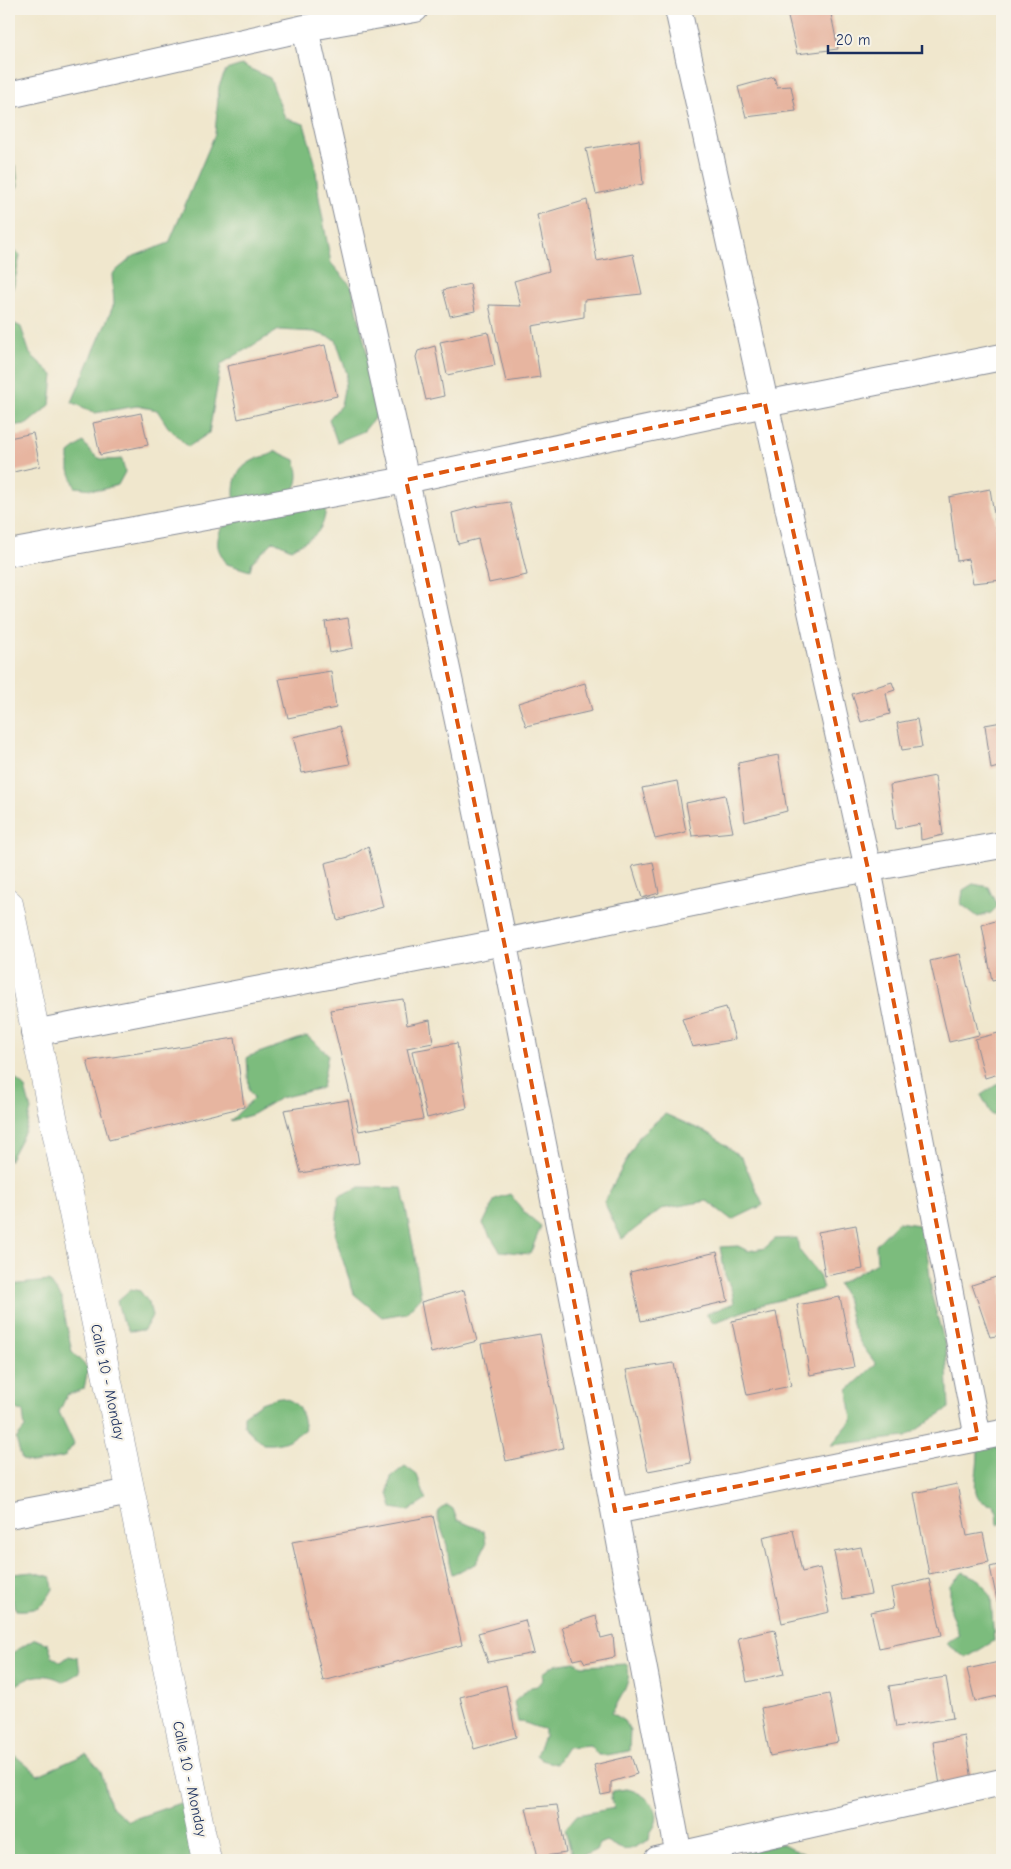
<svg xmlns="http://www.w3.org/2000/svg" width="1011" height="1869" font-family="'Comic Neue',sans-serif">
  <rect width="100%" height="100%" fill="#f7f3e8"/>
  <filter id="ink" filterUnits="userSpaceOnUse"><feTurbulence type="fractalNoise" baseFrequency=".02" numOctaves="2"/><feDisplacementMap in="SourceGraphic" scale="10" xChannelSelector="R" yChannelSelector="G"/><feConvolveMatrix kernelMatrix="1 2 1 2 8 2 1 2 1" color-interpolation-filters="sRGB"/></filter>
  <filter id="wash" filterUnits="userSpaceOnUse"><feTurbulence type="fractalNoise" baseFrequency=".0096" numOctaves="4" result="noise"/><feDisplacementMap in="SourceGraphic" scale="20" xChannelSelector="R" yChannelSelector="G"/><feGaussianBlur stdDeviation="1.12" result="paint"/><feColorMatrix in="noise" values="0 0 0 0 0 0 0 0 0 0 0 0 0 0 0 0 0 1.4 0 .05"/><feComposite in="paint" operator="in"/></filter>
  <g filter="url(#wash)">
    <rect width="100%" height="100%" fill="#f0e7cd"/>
    <!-- forest -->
    <path fill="#7bbc7d" stroke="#4b766e" d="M242 65 270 78 285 118 304 124 315 162 319 198 331 263 352 287 380 411 364 431 337 442 329 419 341 405 347 374 336 340 315 332 279 330 221 364 209 433 188 447 168 427 157 410 137 406 95 413 72 402 114 304 112 274 134 256 169 243 215 134 219 86 226 70Z
      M9 165 16 166 18 186 9 198Z
      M9 247 20 255 14 285 9 297Z
      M9 321 21 327 30 354 53 375 50 405 27 424 9 426Z
      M83 442C97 460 99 461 122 459L125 472 118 485 100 490 75 487 69 470V453Z
      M276 451 295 460C299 471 300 483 292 492L235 503C232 484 235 469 254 460 261 456 269 457 276 451Z
      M326 508C323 535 313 537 291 549L274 541 252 562 250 571 227 564C217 549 215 545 221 528L260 512Z
      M973 884 989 887 998 906 991 913 978 917 961 904 963 890Z
      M307 1036 328 1054 322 1088 280 1098 251 1115 230 1121 254 1098 249 1090 247 1057Z
      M9 1073 25 1088 31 1110 25 1131 9 1161Z
      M1002 1081V1117L992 1115 981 1095Z
      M665 1114 712 1135 742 1158 763 1205 732 1220 707 1201 661 1209 622 1239 604 1202 640 1135Z
      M360 1187 402 1188 414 1251 421 1297 406 1313 382 1317 354 1294 335 1236 339 1196Z
      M510 1194 525 1213 541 1226 530 1254 500 1251 483 1224 495 1199Z
      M898 1222 919 1225 928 1259 932 1297 946 1348 949 1408 906 1437 831 1445 852 1420 848 1390 876 1364 861 1344 853 1328 846 1297 838 1284 877 1263 876 1245Z
      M797 1238 799 1250 819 1275 823 1289 760 1305 713 1323 706 1314 734 1303 732 1291 725 1275 720 1247 738 1246 748 1251 765 1248 775 1239Z
      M49 1281 61 1297 72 1352 88 1368 84 1389 67 1395 59 1412 74 1444 64 1457 33 1463 22 1460 16 1439 25 1428 23 1412 12 1407 9 1408V1285Z
      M131 1289 140 1291 149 1303 152 1316 144 1330 129 1331 122 1320 117 1301Z
      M279 1397C300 1401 301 1411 305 1429 289 1441 283 1445 263 1444L244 1426V1415L261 1403Z
      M978 1440 1002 1443 1000 1470 1002 1473V1523L998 1525 997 1512 993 1505C971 1502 975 1485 977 1468 978 1459 978 1449 978 1440Z
      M405 1466 417 1475 426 1500 409 1511 392 1508 388 1493 391 1477Z
      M447 1505 453 1509 457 1520 484 1531 486 1544 476 1564 452 1574 449 1563 447 1545 437 1517 439 1511Z
      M33 1572 51 1577 53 1589C43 1607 37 1611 16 1610L9 1592 13 1574Z
      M963 1572 980 1580 991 1598 994 1641 966 1658 946 1643 959 1635 950 1611V1585Z
      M35 1639 48 1644 52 1656 61 1662 69 1656 78 1658 80 1673 64 1682C42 1670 27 1676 9 1691V1655Z
      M575 1662 582 1666 627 1664C633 1682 620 1697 612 1713L625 1721 630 1731 629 1751 607 1755H598L590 1745 567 1747 556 1764 542 1760 536 1755 544 1737V1729C535 1728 527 1722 518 1722L514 1702 531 1687 537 1686 543 1679 542 1674 554 1665Z
      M9 1748 12 1753 38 1775 86 1754 101 1771 110 1805 128 1821 183 1802 201 1860H9Z
      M627 1789C641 1792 661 1805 656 1822 654 1830 650 1829 649 1840 626 1851 629 1854 606 1841L599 1844 596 1850 579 1858 572 1856 565 1829 577 1815 615 1808 611 1800 612 1791Z
      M779 1844 813 1857V1860H715Z"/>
    <g id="blocks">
      <!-- building -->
      <path fill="#e7b5a0" d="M786 9H830L838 49 797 54Z
        M774 77 777 87 791 86 796 111 746 117 738 87Z
        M639 140 643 184 596 194 586 149Z
        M587 200 597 261 633 254 642 294 584 300V317L532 326 540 377 506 382 489 305 521 306 514 281 549 271 537 215Z
        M470 284 475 311 450 316 443 290Z
        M488 332 495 365 447 375 440 342Z
        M325 345 337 396 238 419 227 366Z
        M435 346 444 396 426 400 416 357 418 351Z
        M141 413 148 445 100 455 93 423Z
        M33 433 40 466 9 473V438Z
        M990 489 1002 563V580L973 583 968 559 957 561 949 497Z
        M510 502 527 575 489 583 478 539 458 544 452 513 474 507Z
        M348 618 353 648 330 653 325 622Z
        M331 671 336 708 288 718 279 679Z
        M892 682 895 690 886 693 890 714 861 722 852 694Z
        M585 683 592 711 526 726 518 703Z
        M917 719 922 747 902 750 897 723Z
        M1002 722V766L991 769 985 725Z
        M340 726 350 764 302 773 293 737Z
        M778 755 787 811 745 822 738 763Z
        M935 776 943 835 921 840 920 824 896 829 890 785Z
        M677 781 686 832 655 839 642 788Z
        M725 795 733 832 692 836 686 803Z
        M368 846 383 907 337 920 325 863 349 857Z
        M653 862 659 893 642 898 632 866Z
        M1002 919V979L992 981 982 925Z
        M960 954 979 1035 949 1042 930 961Z
        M403 999 407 1025 430 1020 433 1043 407 1048 423 1119 359 1131 330 1010Z
        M726 1007 735 1039 692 1047 682 1019Z
        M1002 1032V1073L985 1078 975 1039Z
        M235 1038 244 1107 109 1140 87 1061Z
        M457 1043 467 1108 427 1118 412 1051Z
        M348 1100 359 1163 301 1173 284 1110Z
        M856 1225 863 1269 825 1276 818 1232Z
        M717 1252 728 1301 641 1321 630 1272Z
        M1002 1275V1335L990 1337 972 1285Z
        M464 1290 477 1341 431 1353 421 1302Z
        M840 1297 854 1367 810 1375 797 1305Z
        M776 1312 791 1386 747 1395 732 1321Z
        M540 1334 563 1448 506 1461 481 1344Z
        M674 1363 691 1463 648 1471 626 1370Z
        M957 1484 967 1536 983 1533 989 1562 929 1574 914 1493Z
        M433 1516 462 1645 323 1681 292 1542Z
        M793 1530 802 1572 820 1568 830 1612 782 1623 763 1537Z
        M861 1547 871 1594 843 1599 834 1552Z
        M1002 1564V1604L998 1605 990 1567Z
        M929 1579 942 1635 879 1648 871 1612 895 1607 891 1588Z
        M596 1616 601 1638 613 1635 615 1657 585 1663 582 1658 573 1660 562 1627Z
        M525 1620 534 1653 488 1662 478 1633Z
        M1002 1626V1646L997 1628Z
        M775 1630 784 1674 747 1682 738 1638Z
        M999 1662 1002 1674V1695L975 1701 967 1669Z
        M946 1677 953 1718 896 1727 889 1686Z
        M506 1685 516 1737 474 1749 460 1697Z
        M829 1694 838 1742 770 1756 761 1708Z
        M965 1736 972 1780 940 1785 933 1742Z
        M631 1756 637 1774 611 1782V1793L601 1795 594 1765Z
        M557 1805 566 1853 538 1857 526 1808Z"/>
    </g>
  </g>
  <g filter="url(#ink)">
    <use href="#blocks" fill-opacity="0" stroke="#868b96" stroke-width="1"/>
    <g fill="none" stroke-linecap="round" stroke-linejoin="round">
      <defs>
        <path id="minor" d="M678 9 868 869 978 1438
          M305 28C373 333 443 638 504 945 565 1248 623 1552 679 1856
          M9 95 305 28 415 9
          M9 553 406 480 765 404 1002 357
          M34 1033 504 942 808 879 1002 845
          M615 1511 1002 1433
          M9 1515 131 1492
          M657 1860 1002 1782"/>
        <path id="tertiary" d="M9 904 207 1860"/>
      </defs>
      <!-- minor casing -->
      <use href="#minor" stroke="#868b96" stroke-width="28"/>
      <!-- tertiary casing -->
      <use href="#tertiary" stroke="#868b96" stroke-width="29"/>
      <!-- minor -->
      <use href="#minor" stroke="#fff" stroke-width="26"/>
      <!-- tertiary -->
      <use href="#tertiary" stroke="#fff" stroke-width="28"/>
    </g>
  </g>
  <!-- marked area -->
  <path fill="none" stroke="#de5710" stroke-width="4" stroke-dasharray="10 6" stroke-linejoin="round" d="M765 404 868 869 978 1438 615 1511 504 942 406 480Z"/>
  <g text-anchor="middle" stroke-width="4.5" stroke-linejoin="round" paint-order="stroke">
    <!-- street labels -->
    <g font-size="15" fill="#1b2f5e" stroke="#f7f3e8">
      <text transform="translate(108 1382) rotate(78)" y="5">Calle 10 - Monday</text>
      <text transform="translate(190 1779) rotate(78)" y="5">Calle 10 - Monday</text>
    </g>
  </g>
  <!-- margin -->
  <rect width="1011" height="1869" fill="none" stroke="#f7f3e8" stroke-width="30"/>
  <!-- scale -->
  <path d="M828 45v8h94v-8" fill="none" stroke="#1b2f5e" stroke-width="2.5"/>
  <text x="836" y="45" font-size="15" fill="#1b2f5e" stroke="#f7f3e8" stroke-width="4" paint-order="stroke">20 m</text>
</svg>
